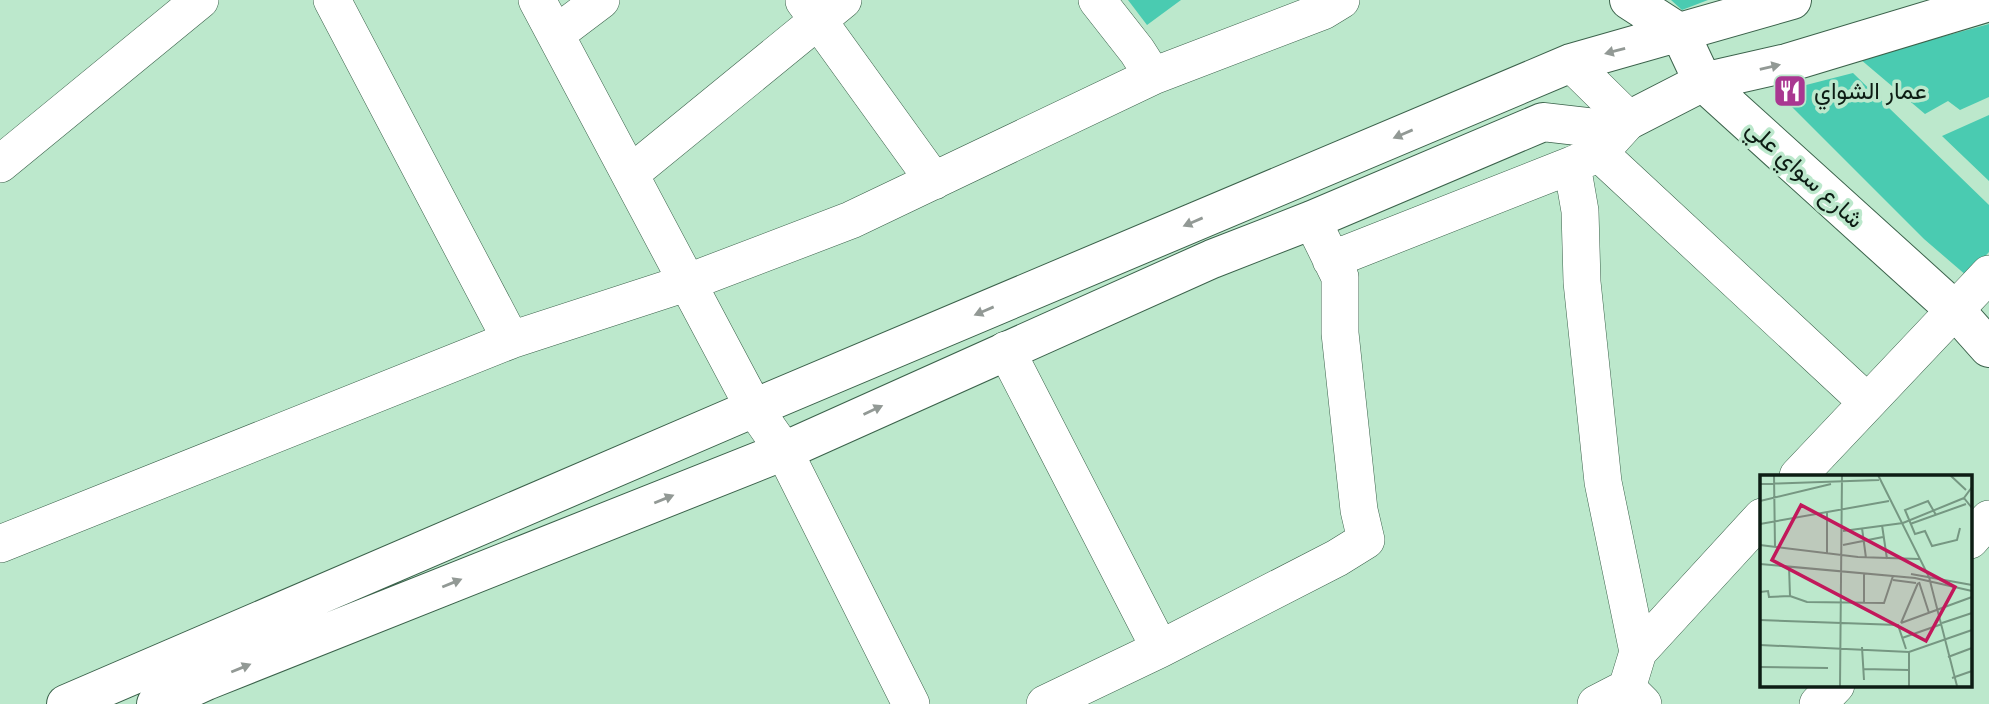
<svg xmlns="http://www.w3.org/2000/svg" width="1989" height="704" font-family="Roboto,Vazirmatn,sans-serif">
  <rect width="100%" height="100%" fill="#bce8cc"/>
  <!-- building -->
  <path fill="#4acbb1" d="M1128 0H1181L1147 25Z
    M1671 0H1708L1682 10Z
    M1989 24V97L1960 110 1948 101 1925 114 1860 59Z
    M1853 73 1989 205V252L1967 276 1924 239 1787 102 1806 85Z
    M1989 115V181L1942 136Z"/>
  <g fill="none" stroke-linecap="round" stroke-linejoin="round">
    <defs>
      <path id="street" d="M332 0 511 340
        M537 0 754 408 784 451 911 704
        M1097 0 1137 51 1153 76
        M804 1 934 181
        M556 34 601 0
        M1571 63 1629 120 1599 153 1867 402
        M1599 153 1572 165 1580 211 1582 282 1603 482 1638 652 1627 688
        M0 164 200 0
        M630 174 843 0
        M1331 260 1572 165
        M1006 350 1160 649
        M1798 476 1989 274
        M1970 540 1989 519
        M0 544 511 340 686 283 851 220 1153 76 1323 11 1341 0
        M1638 652 1762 517
        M1045 704 1160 649 1337 558 1366 540 1359 510 1340 333V277L1312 220
        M1596 704 1627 688 1643 704
        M1818 704 1836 685"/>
      <path id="secondary" d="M1629 0 1680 33 1703 82 1956 311 1989 348
        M66 704 754 408 1571 63 1792 0
        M156 704 206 681 784 451 1212 259 1312 220 1543 122 1604 129 1629 120 1703 82 1787 63 1989 2"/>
    </defs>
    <!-- street casing -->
    <use href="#street" stroke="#3b624b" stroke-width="38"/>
    <!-- secondary casing -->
    <use href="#secondary" stroke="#3b624b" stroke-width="40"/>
    <!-- street -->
    <use href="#street" stroke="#fff" stroke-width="37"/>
    <!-- secondary -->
    <use href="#secondary" stroke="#fff" stroke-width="38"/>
  </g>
  <!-- one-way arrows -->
  <defs><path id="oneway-solid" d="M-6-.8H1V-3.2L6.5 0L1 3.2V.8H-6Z" transform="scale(1.75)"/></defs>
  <g fill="#929995">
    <use href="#oneway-solid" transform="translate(1615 51) rotate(165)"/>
    <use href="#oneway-solid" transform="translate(1770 67) rotate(-13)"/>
    <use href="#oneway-solid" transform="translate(1403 134) rotate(157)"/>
    <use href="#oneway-solid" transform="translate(1193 222) rotate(157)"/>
    <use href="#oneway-solid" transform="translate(984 311) rotate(157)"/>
    <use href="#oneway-solid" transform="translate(873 410) rotate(-25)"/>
    <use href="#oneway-solid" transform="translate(664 499) rotate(-22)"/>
    <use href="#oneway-solid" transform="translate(452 583) rotate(-22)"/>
    <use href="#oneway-solid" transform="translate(241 668) rotate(-22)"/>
  </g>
  <!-- icons -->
  <defs>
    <symbol id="restaurant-square" viewBox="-11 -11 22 22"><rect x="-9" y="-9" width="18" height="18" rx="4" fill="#a93791" stroke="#bce8cc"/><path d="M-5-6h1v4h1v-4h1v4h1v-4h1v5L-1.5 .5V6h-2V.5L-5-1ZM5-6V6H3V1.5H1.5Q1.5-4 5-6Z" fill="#fff"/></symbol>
  </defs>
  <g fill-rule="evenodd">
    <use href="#restaurant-square" x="1771" y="72" width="38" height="38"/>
  </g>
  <g text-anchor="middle" stroke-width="7" stroke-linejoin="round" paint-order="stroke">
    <!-- poi labels -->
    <g font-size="24" fill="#0d1d14" stroke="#bce8cc" text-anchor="start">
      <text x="1814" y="99">عمار الشواي</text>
    </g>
    <!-- street labels -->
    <g font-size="24" fill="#0d1d14" stroke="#bce8cc">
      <text transform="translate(1805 174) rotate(42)" y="8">شارع سواي علي</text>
    </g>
  </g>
  <!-- overview -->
  <g transform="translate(1760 475)">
    <rect width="212" height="212" fill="#bce8cc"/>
    <path fill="none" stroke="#769782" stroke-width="2" d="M14 0 15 72M118 0 169 102 197 211M190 0 206 15M0 9 119 5M212 12 204 23 212 33M0 26 71 9M176 40 168 26 145 35 155 59 165 56 172 71 197 65 200 53M0 49 129 26M150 49 206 29M122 50 127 84M102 53 106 83M83 56 143 48 204 23M0 70 98 82 159 84M83 70 123 62M67 78V37M0 89 155 103 212 116M151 99 212 110M133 105 156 108M159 107 169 138M0 117 8 116 9 122 30 121 29 91M30 121 47 127 124 128 133 101M104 128V99M0 145 138 150 146 174M141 148 212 122M141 148 158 108M182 148 212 138M142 163 182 149M0 170 149 177 212 155M102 172 104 205M149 177V211M188 182 212 173M0 192 68 193M103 194 149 195M192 203 212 196M80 211 82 0"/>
    <path fill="#c2185b" fill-opacity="0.15" stroke="#c2185b" stroke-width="3.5" d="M41 30 195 112 166 166 12 85Z"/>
    <rect width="212" height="212" fill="none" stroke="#0d1d14" stroke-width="3.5"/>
  </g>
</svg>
